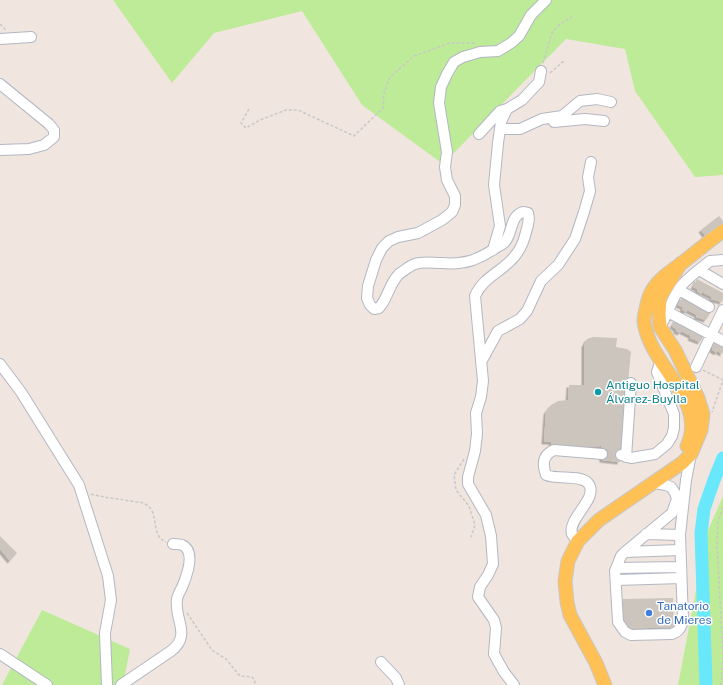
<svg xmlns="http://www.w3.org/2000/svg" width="723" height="685" font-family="'Public Sans',sans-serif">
  <defs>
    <filter id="shadow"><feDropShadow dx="-2.5" dy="2.5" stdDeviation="0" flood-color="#0004"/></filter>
  </defs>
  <rect width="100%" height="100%" fill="#f0e6df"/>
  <!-- green -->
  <path fill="#beeb97" d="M113 0H723V175L695 177 635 91 625 49 566 39 443 164 362 105 302 11 214 33 172 83Z
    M723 496V685H678L707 533Z
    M42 610 130 649 123 685H2Z"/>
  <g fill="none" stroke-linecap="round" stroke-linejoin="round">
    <!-- river -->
    <path stroke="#69e7fb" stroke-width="13" d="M706 685 701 533 704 509 714 480 723 458"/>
  </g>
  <!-- building -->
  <path fill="#cbc5bd" filter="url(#shadow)" d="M719 216 723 221V227L708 239 701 230Z
    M697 279 723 293V299L722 302 711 299 712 297 702 292 701 294 697 291 698 289 693 287Z
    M682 297 711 312 706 320 696 317 697 315 687 310 686 312 682 309 683 307 678 305Z
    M676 319 705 334 700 342 690 338 691 336 681 331 680 333 676 331V329L672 326Z
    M593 337 617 338 616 347 627 349 631 352 620 462 602 460 601 446 552 447 551 442H544L546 412 551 405 558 401 568 400 569 385H584V345L587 339Z
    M712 338 723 344V354L717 351V353L712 350 713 348 708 346Z
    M0 536 17 553 10 561 0 549Z
    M673 598 674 627 624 629 623 599Z"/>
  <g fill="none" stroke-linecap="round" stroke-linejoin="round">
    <!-- minor-tunnel -->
    <path stroke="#c9c1bb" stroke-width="10" stroke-dasharray="10 5" stroke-linecap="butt" d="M602 454 621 455"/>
    <defs>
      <path id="minor" d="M0 39 31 37
        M0 84 49 124 54 130V137L44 145 29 149 0 150
        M507 109 522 100 539 82 541 71
        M554 122 585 119 604 121
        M500 129H520L542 119 562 116 580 101 597 99 611 102
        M479 134 500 111 507 109 501 122 498 143 494 185 500 226 493 250
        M699 270 723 284
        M679 290 709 307
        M668 312 723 341
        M660 327C668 314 672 297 682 285 690 276 701 268 710 261L723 260
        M481 362 498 331 520 319 527 311 541 281 558 265 575 239 584 212 590 191 588 177 591 162
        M0 364 21 392 79 485 108 576 111 600 105 633 107 685
        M696 367 723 310
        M621 455 631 458 655 454 667 444 672 436 674 428V414L657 372 659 366 662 362
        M626 457 631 383
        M654 483 666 485 671 487 675 493 677 499 672 513 625 552 621 556 615 571 618 622 625 632 631 635 672 634C680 631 681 627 683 620L680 535 686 480 691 454
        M646 534 680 535
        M578 541C576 539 573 536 572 534 567 518 600 498 588 483 580 474 558 480 546 475 542 464 543 455 554 450L602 454
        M625 552 680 550
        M616 568 680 567
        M616 580 681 578
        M0 654 47 685
        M381 662 396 678 399 685
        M121 685 171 651C192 635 174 620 177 599 178 594 181 590 183 585 187 575 196 551 182 545 180 544 176 544 173 544
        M514 685 504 672 494 654 496 628 494 620 478 597 480 587 488 575 493 564 491 536 486 515 468 484V477L475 451 477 434 476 413 481 397 483 381 475 296C483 277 502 272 514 257 521 249 524 241 526 232 528 225 530 220 528 213L523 212C510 216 513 232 505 242 503 244 500 246 497 247 490 252 481 257 473 260 464 263 452 264 442 263 433 263 423 261 415 264 409 266 404 271 399 274 389 284 388 298 379 308L374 309 370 305 367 298 368 286 376 260 382 248 389 241 398 237 418 233 442 220 452 212 455 205V196L447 180 445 167 447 152 439 103 441 87 447 74 454 62 463 57 480 52 498 51 511 43 519 36 531 15 546 0"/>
      <path id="major" d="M687 446C709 401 648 364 644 321 644 318 645 313 646 309 647 303 649 295 653 289 660 278 671 271 682 263 696 252 709 241 723 231
        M605 685 596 663 570 615 567 602 565 581 568 561 578 541 599 520 666 474 682 463 691 454 701 430 703 414 698 398 675 350 660 327 659 314 660 297 681 263"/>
    </defs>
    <!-- minor casing -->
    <use href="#minor" stroke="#b3b7c2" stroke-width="12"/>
    <!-- major casing -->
    <use href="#major" stroke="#c8c8c8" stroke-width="15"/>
    <!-- path -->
    <path stroke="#c8c8c8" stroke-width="1.5" stroke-dasharray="3 2" stroke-linecap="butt" d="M0 24 6 30
      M543 63 552 33 560 24 572 17
      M550 73 565 60
      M249 109 241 123 246 128 260 120 286 110H298L354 136 383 108 384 93 390 77 414 56 450 43H473L475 46
      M703 370 723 380 712 412
      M464 459 454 475 456 490 469 506 475 525 471 537
      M91 494C105 498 121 499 136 502 139 502 142 502 145 504 161 512 149 535 166 542
      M723 507 718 522 717 544 723 655
      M187 613 212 650 226 659 240 676 252 677 255 681 254 685
      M721 685 723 656"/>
    <!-- minor -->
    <use href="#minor" stroke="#fff" stroke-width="10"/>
    <!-- major -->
    <use href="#major" stroke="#ffc155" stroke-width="13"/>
  </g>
  <!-- markers -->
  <circle fill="#0f9aa8" stroke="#fff" stroke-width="1.5" cx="598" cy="392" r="4"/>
  <circle fill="#3f7fe0" stroke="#fff" stroke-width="1.5" cx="649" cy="613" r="4"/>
  <g text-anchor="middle" stroke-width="3" stroke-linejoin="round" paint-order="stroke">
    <!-- culture labels -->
    <g font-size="12" fill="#0d838f" stroke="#fff" text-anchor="start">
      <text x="606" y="389">Antiguo Hospital<tspan x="606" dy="14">Álvarez-Buylla</tspan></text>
    </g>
    <!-- shop labels -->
    <g font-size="12" fill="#366cbe" stroke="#fff" text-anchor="start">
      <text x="657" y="610">Tanatorio<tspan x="657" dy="14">de Mieres</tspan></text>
    </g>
  </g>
</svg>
